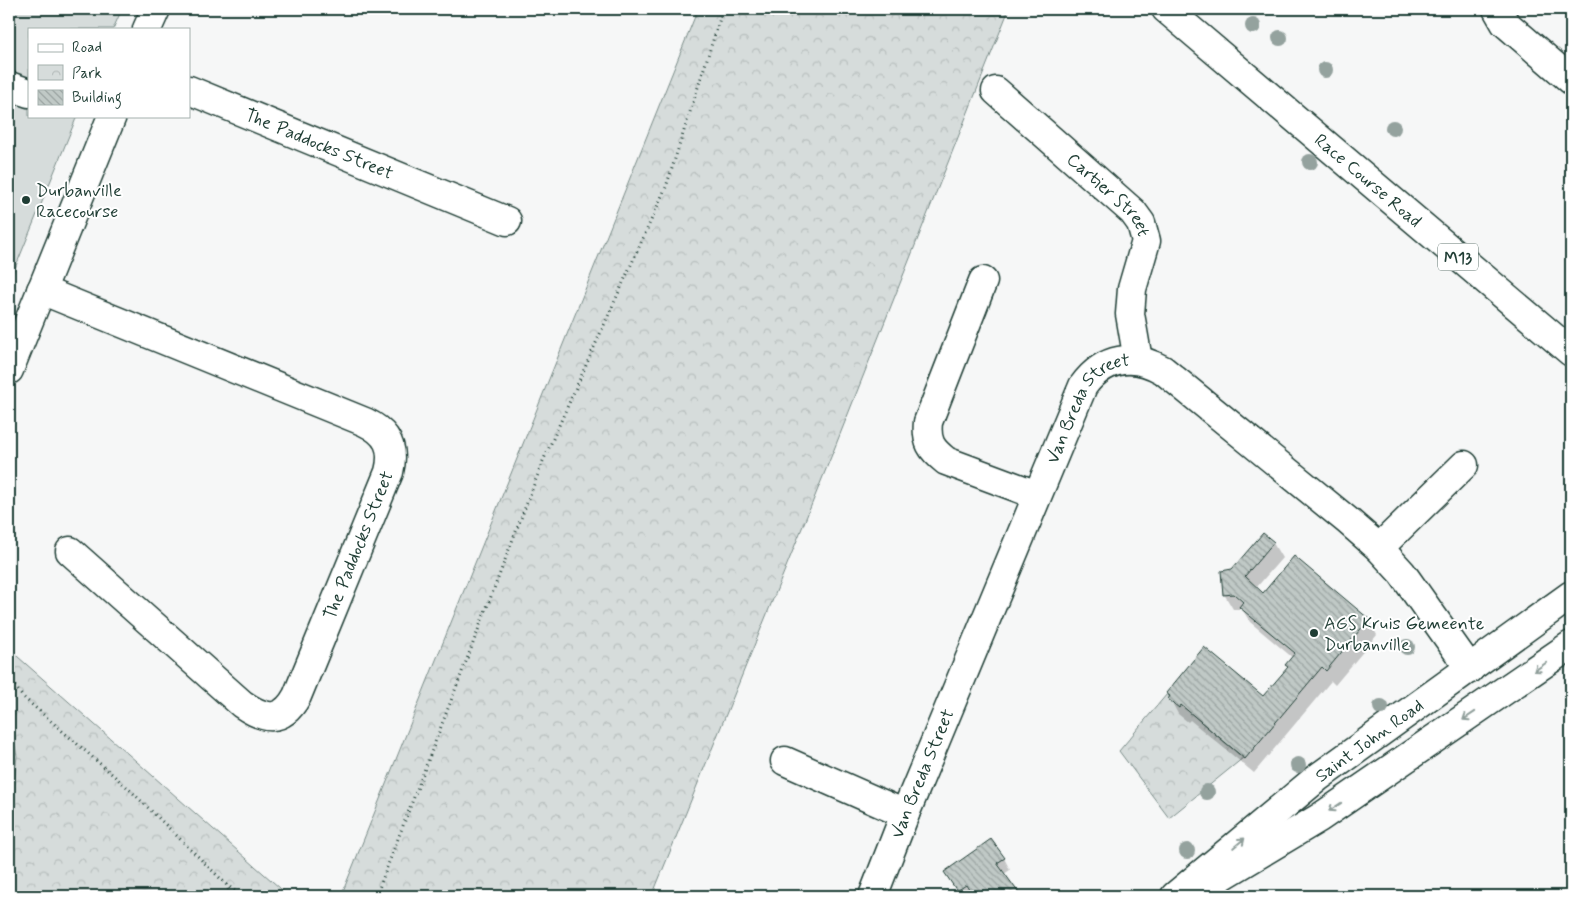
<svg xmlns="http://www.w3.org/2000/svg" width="1580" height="905" font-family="Mynerve,sans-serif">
  <defs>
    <pattern id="park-crowns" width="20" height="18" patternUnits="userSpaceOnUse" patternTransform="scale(1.25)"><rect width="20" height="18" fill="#d6dcdb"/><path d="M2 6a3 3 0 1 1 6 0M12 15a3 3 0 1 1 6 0" fill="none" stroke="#b7bebd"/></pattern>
    <pattern id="building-back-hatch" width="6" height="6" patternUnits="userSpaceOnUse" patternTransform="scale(1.25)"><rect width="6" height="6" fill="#c0c9c6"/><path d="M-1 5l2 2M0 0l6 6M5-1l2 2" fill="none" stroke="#9ba4a2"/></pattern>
  </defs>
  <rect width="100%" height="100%" fill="#f6f7f7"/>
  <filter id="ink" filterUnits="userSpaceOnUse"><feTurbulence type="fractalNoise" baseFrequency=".02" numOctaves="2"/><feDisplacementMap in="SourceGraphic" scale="10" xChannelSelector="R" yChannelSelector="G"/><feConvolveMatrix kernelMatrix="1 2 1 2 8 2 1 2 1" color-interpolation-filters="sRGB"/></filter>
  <g filter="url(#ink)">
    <!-- park -->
    <path fill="url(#park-crowns)" stroke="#7a8c88" d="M698 9H1009L833 452 652 896H341Z
      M9 649 289 896H9V810L11 805 17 756 9 718Z
      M1167 694 1179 707 1181 705 1243 758 1169 818 1119 751Z"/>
    <!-- garden -->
    <path fill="#d6dcdb" stroke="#7a8c88" d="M9 9H122L113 29H29V116H77L9 283Z"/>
    <!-- shadow -->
    <path fill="#0003" d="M1273 543 1282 558 1256 588 1263 595 1368 620 1377 635 1335 685 1331 681 1254 773 1190 720 1188 722 1178 714 1167 693 1263 698 1288 668 1286 665 1293 658 1250 622 1242 609H1233L1224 594 1233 570Z
      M1004 858 1010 870 1004 874 1020 896H961L945 873Z"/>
    <!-- building -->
    <path fill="url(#building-back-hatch)" stroke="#1f3d34" d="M1263 533 1274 542 1245 576 1263 593 1294 556 1369 619 1326 671 1322 667 1245 759 1181 705 1179 708 1168 699 1170 696 1166 693 1204 647 1263 696 1288 667 1285 665 1295 653 1239 607 1243 602 1234 594 1223 595 1221 571 1232 569Z
      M991 839 1005 858 997 863 1021 896H973L966 885 957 891 944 872Z"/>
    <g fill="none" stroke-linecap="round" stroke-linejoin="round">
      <defs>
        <g id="minor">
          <path d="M1497 9 1505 23 1571 80"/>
          <path d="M147 29 156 9"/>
          <path d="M9 86 29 93"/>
          <path id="s1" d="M189 90 507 221"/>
          <path id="s2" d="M996 91 1133 212 1141 223 1146 241 1132 289 1130 314 1138 360"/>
          <path d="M983 281 928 422C926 442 931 449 946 461L1037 495"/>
          <path d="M41 290 365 422C388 433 395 448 389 472L297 696C282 723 265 720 242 704L70 551"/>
          <path d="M9 370 112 116"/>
          <path d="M1379 548 1464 465"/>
          <path d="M785 761 905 814"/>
          <path id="s3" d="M873 896 905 814 1083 386C1104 357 1133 353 1163 370L1348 521 1379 548 1402 573 1470 669"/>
        </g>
        <g id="major">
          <path id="s4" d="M1166 9 1571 352"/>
          <path d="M1214 881 1319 818 1571 645"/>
          <path id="s5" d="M1175 896 1317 778 1571 595"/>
        </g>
      </defs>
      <!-- minor casing -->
      <use href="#minor" stroke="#1f3d34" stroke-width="31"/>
      <!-- major casing -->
      <use href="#major" stroke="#1f3d34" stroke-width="31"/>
      <!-- path -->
      <path stroke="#1f3d34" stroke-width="3" stroke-dasharray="1 4" stroke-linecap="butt" d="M9 678 22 696 128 788 226 884 231 896
        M226 884 241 896
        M376 896 543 461 666 187 723 9"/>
      <!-- minor -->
      <use href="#minor" stroke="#fff" stroke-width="28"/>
      <!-- major -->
      <use href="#major" stroke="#fff" stroke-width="28"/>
    </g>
    <!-- trees -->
    <g fill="#94a29e">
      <circle cx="1253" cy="26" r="8"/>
      <circle cx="1280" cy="38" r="8"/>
      <circle cx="1325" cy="70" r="8"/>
      <circle cx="1393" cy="128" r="8"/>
      <circle cx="1310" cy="162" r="8"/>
      <circle cx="1407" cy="647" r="8"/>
      <circle cx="1381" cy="707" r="8"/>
      <circle cx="1298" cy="765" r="8"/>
      <circle cx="1207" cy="792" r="8"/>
      <circle cx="1187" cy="851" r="8"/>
    </g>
    <!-- one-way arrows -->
    <defs><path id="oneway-shaft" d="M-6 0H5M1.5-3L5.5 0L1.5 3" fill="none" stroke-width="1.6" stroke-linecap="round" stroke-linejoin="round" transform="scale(1.25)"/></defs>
    <g stroke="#8f9e9a">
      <use href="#oneway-shaft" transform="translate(1540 667) rotate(145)"/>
      <use href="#oneway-shaft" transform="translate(1469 716) rotate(146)"/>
      <use href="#oneway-shaft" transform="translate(1335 807) rotate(146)"/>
      <use href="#oneway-shaft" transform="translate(1239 843) rotate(-40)"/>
    </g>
  </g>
  <!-- markers -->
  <g fill="#1f3d34" stroke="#fff" stroke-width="2">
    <circle cx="26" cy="200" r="5"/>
    <circle cx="1314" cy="633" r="5"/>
  </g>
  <g text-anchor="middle" stroke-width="4" stroke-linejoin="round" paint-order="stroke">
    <!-- shield labels -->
    <rect fill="#fff" stroke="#627771" stroke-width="1" x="1438" y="243.5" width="40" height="27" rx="4"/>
    <g font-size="16" font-weight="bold" fill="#1f3d34">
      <text x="1458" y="263">M13</text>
    </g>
    <!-- street labels -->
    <g font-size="18" fill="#1f3d34" stroke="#fff">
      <text dy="6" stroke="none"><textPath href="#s1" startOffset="141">The Paddocks Street</textPath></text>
      <text dy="6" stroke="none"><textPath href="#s4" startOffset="265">Race Course Road</textPath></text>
      <text dy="6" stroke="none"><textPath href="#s2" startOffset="154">Cartier Street</textPath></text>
      <text dy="6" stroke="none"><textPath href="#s3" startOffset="538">Van Breda Street</textPath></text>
      <text transform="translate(358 545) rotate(-68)" y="6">The Paddocks Street</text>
      <text dy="6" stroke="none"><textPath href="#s5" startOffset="249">Saint John Road</textPath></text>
      <text dy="6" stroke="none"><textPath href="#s3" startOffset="132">Van Breda Street</textPath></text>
    </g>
    <!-- poi labels -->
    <g font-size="18" fill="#1f3d34" stroke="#fff" text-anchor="start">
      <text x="36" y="196">Durbanville<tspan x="36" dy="21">Racecourse</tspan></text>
      <text x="1324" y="629">AGS Kruis Gemeente<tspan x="1324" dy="21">Durbanville</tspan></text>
    </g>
  </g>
  <!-- margin -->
  <rect width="1580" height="905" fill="none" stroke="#fff" stroke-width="30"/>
  <rect x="15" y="15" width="1550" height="875" fill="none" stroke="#1f3d34" stroke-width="2" filter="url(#ink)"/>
  <!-- legend -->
  <rect x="28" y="28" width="162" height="90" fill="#ffffff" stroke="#a5b1ae"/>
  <rect x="38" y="44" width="25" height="8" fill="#ffffff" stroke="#a5b1ae"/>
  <text x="72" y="52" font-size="15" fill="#1f3d34">Road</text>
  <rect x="38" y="65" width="25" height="15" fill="url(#park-crowns)" stroke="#a5b1ae"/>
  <text x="72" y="78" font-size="15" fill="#1f3d34">Park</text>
  <rect x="38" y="90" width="25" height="15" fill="url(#building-back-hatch)" stroke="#a5b1ae"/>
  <text x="72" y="102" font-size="15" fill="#1f3d34">Building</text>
</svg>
